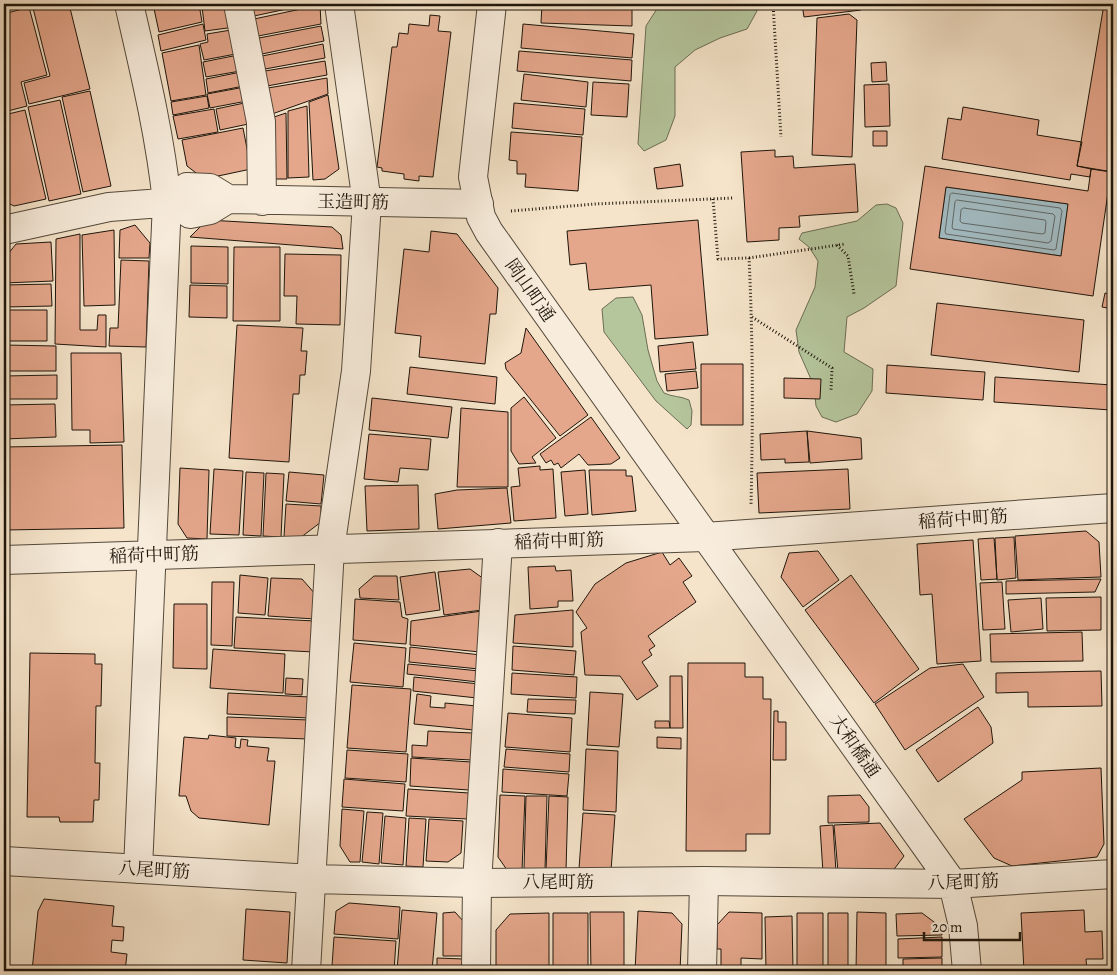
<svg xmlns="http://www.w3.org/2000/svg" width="1117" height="975" font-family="Alegreya,'Noto Serif JP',serif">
  <rect width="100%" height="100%" fill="#f5e4ca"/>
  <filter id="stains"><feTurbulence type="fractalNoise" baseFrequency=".004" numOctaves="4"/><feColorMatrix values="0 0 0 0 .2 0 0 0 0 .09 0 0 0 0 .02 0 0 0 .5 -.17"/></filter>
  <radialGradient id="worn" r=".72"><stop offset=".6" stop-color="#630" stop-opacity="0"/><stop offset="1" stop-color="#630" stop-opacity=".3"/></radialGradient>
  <!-- green -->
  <path fill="#b5c59c" stroke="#6a6d54" d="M660 4H752L757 11 747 29 720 38 695 50 675 67V116L666 140 644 151 638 144 646 26Z
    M887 204 896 208 903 223 896 286 864 308 847 317 844 352 873 369 872 391 857 414 836 422 822 417 816 406 814 386 799 352 796 330 815 287 818 261 809 247 799 239 802 233 857 221 876 205Z
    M633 297 642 315 648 350 657 381 664 393C672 397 681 396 689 400L692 411 691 425 687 429 656 401 604 332 602 309 616 298Z"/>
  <!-- water -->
  <path fill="#a2bbc2" stroke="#6d7979" d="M946 187 1068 204 1061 256 939 238Z"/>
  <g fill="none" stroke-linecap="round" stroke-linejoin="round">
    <!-- shore -->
    <path stroke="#606866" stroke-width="1" d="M952 193 1060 208 1062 211 1056 249 1054 250 946 234 945 232 950 195Z
      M957 200 1053 214 1055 216 1051 241 1048 243 953 229 952 227 955 202Z
      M964 208 1045 220 1046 222 1045 233 1042 234 962 223 960 221 961 210Z"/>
  </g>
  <!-- building -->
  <path fill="#e5a78c" stroke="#1e150b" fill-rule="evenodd" d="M32 4H69L90 89 29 104 24 83 50 76Z
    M153 4H201H199L202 22 159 32Z
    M232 4 235 27 205 31 202 7Z
    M251 4H295L296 7 254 16Z
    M406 4H462V9Z
    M542 4 632 7V26L541 23Z
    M802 4H860L861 10 804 17Z
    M1104 4H1113V172L1077 166Z
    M320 5 321 24 258 36 254 19Z
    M29 7 47 75 21 82 27 106 4 112V14Z
    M849 14 857 20 852 157 812 155 817 18Z
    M430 15 440 16 438 31 451 32 433 177 419 176V181L404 179V174L382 171V168L377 167 392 47H397L399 33 408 34 409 24 429 26Z
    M203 24 206 40 161 51 158 35Z
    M523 24 634 34 632 58 521 48Z
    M321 26 324 41 262 54 259 38Z
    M237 29 241 53 204 60 200 44 208 42 207 34Z
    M323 44 325 58 265 69 262 56Z
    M199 45 206 95 171 101 162 53Z
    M519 51 632 60 631 81 517 71Z
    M243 54 246 70 206 77 203 62Z
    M325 61 327 75 267 86 265 71Z
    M886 62 887 81 872 82 871 63Z
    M246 71 249 85 208 93 206 79Z
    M524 74 588 82 586 107 521 100Z
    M327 78 328 94 272 114 268 88Z
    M593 82 629 84 627 117 591 115Z
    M889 84 890 126 865 127 864 85Z
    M250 86 252 100 210 108 207 94Z
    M90 91 111 186 83 192 62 97Z
    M328 95 339 169 325 179 313 180 309 102Z
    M207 96 209 108 173 115 171 102Z
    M60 100 81 194 49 201 28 107Z
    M249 102 253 123 220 130 216 109Z
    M514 103 585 109 583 135 512 128Z
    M307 106 309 177 288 178V111Z
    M963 107 1039 120 1037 135 1082 142 1077 166 1091 169 1090 177 1071 174 1070 180 942 159 948 118 961 120Z
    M214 109 218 132 178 139 173 116Z
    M25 110 46 199 14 206 4 201V115Z
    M286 113 287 179H276L268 168 271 118Z
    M243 128 251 169 204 179 187 166 182 140Z
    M873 131H887V146H873Z
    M511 132 582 137 578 191 525 187 526 174H517V161L509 160Z
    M775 150V157L793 156 794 168 855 164 858 212 799 216 800 227 779 228V240L747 242 741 152Z
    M680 164 683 186 657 189 654 168Z
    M925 166 1088 191 1091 169 1111 172 1093 296 910 269ZM946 187 1068 204 1061 256 939 238Z
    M207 220 332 227 341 235 343 249 190 237Z
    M698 220 708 335 655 339 651 285 589 290 586 263 570 265 567 231Z
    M135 225 150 243 149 258H119L120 230Z
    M114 230 115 305 84 306 82 235Z
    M431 231 457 234 498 288 496 314H490L485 364 419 357 421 336 395 333 404 249 429 252Z
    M80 234V330H97L98 315H106V347L55 344 56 239Z
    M51 242 53 281 4 283V259L16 244Z
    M191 246 228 247V284L191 283Z
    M234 247H280V321H233Z
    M285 254 341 255 340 325 296 324 297 296H284Z
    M121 260 149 261 146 347 109 346 110 328H118Z
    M51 284 52 306 4 307V285Z
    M190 285 227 286V318L189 317Z
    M1105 293 1113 295V309L1102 307Z
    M937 303 1084 320 1079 372 931 355Z
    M4 310H47V341H4Z
    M237 325 303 328 301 351H307L305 375H300L299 394H293L289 462 229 458Z
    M526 328 588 415 560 436 506 369 505 363 521 353Z
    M693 342 696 369 660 372 658 346Z
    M4 345 56 346V371H4Z
    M71 353H121L124 442 90 443V430H72Z
    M701 364H743V425H701Z
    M887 365 985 372 983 400 886 393Z
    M410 367 497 377 495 404 407 394Z
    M696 371 698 388 667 391 665 374Z
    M57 375V399H4V376Z
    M995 377 1112 385 1111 410 994 402Z
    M784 378 821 379 820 399 784 398Z
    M524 397 556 438 532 457 536 463 519 464 511 451V408Z
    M372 398 452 407 448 438 369 430Z
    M55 404 56 437 4 439V405Z
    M461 408 508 412V487H457Z
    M591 417 620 458 611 464 588 465 579 454 561 468 558 463 554 465 551 460 546 463 540 454Z
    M807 431 861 438 862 459 810 463Z
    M807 431 809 462 785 463V459L761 460 760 434Z
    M369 434 431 439 428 470 400 468 398 482 364 479Z
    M122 445 124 528 4 530V447Z
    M540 466V470L553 469 556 518 514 521 511 487 520 486 518 468Z
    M180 468 209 470 207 539 187 538 178 524Z
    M214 469 243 471 239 535 210 534Z
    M848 469 850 509 759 513 757 473Z
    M585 470 588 514 565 516 561 472Z
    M589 470H626V476H632L636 511 592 515Z
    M246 472 264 473 261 536 243 535Z
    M289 472 324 475 321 504 286 501Z
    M266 473 284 474 281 537 263 536Z
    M418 485 419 529 367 531 365 486Z
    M507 488 511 523 438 529 435 494 457 490Z
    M286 504 321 506V522L300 538 284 537Z
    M1086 531 1099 542 1101 577 1018 580 1015 536Z
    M1014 537 1016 578 997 580 995 538Z
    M994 538 997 579 981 580 978 539Z
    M973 540 981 661 937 664 932 594 920 595 917 544Z
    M818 551 839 580 803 607 781 577 789 553Z
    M662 552 670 565 679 558 692 576 683 582 696 602 648 636 655 646 649 650 652 655 642 662 658 686 637 700 620 676 585 675 581 632 587 628 576 612 595 584 626 563Z
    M555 566 556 571 571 570 573 601H558V607L530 609 528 567Z
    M470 569 484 579 482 610 444 615 438 572Z
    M435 572 440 610 406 615 400 577Z
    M240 575 268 578 265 615 238 613Z
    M851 575 919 669 874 703 805 610Z
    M374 576H397L399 600 360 598 359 589Z
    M271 578 302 579 317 596 315 619 268 616Z
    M1101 579 1095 592 1006 594V581Z
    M212 582H234L232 646 211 645Z
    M1002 582 1005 629 983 630 980 583Z
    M1101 597V630L1047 631 1046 598Z
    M1041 598 1043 629 1011 632 1008 600Z
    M355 599 400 602 402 617 408 619 406 644 353 640Z
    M174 604H207V669L173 668Z
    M573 610V647L513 643 515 615Z
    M482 611 480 652 410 645 411 621Z
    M236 617 315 621 314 652 234 648Z
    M1082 632 1083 661 991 662 990 634Z
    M354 643 406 648 403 687 350 682Z
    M513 646 576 651 574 675 512 670Z
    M410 647 481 655 479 669 409 662Z
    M213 649 285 654 283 693 210 688Z
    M30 653 95 654V664H102L101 706H96L95 763H100L99 800H94L93 822H60L59 817H27Z
    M688 663H745V677H763V699H771L770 834H746V851H686Z
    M408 664 480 671 478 682 407 674Z
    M963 664 984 697 905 750 875 704 930 668Z
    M1101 671 1102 706 1028 707V692L996 693V673Z
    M512 673 577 677 576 698 511 694Z
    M670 676H682L683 728H670Z
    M414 677 479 684 477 698 413 691Z
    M286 678 303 679 302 695 285 694Z
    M352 685 411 689 406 752 347 748Z
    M590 692 623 694 619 747 587 745Z
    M228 693 310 697 309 718 227 714Z
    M417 694 431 696 430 707 445 708V703L477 706 474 730 414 724Z
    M528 699 576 700 575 714 527 712Z
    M978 707 991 727 993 743 938 782 916 750Z
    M774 711H778V722H786V760H773Z
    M508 713 572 718 570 752 505 747Z
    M227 717 309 720 308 739 227 736Z
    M655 721H669L670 728H655Z
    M428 731 473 733 472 760 412 757V745L427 746Z
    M209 735 236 738 235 747 240 748 241 739 248 740 247 746 269 748 267 761H275L269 825 199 818 191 811 186 796H179L184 737 208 739Z
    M657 737 681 738V749L657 748Z
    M506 749 570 754 569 772 504 767Z
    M586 749 618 751 616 812 583 810Z
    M347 750 408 754 406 782 345 778Z
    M411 758 471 762 469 790 410 786Z
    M1101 768 1104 844 1097 857 1012 866 994 858 964 819 1022 780V772Z
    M503 769 569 774 567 796 502 792Z
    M344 779 405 784 403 811 342 807Z
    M408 789 469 793 468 819 406 816Z
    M500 795 525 796 522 870H507L498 857Z
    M860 795 869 807V822L828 823V796Z
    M526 796H547L545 870 524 869Z
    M549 796 568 797 566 871 546 870Z
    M342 809 364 811 360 862H350L340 846Z
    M367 812 383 813 379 864 362 862Z
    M583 813 615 815 611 871 579 869Z
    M385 816 406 818 403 865 381 863Z
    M409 818 426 819 423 867 406 866Z
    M429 819 463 821 461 853 448 862 426 861Z
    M880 823 904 856 892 872H838L834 825Z
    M833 825 836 872 823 873 820 826Z
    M44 899 114 906 112 926 124 927 123 941 112 940 111 952 127 954 125 971 111 970 110 971H32L38 911Z
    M349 903 400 907 398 939 334 934 336 911Z
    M246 909 290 912 287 963 243 960Z
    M402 910 437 913 432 971 397 970Z
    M1084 910 1085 932 1102 931 1103 959H1086L1087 971H1024L1021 913Z
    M638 911 672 913 682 924 680 971H635Z
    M455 912 464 922 465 956H443V913Z
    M590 912H624V971H591Z
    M729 912 762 913V959L741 958V970L721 969V949H717V925Z
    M857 912 886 913V971H856Z
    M549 913V968L496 969V930L510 914Z
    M553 913H588V971H553Z
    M797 913H823V971H797Z
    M828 913H848V971H828Z
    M922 913 942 928V935L897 936 896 914Z
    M792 916 793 971H766L765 917Z
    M334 937 396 941 394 971 332 966Z
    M942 937V957L898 958V939Z
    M437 958 464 959V971H437Z
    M942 958V971H903V959Z"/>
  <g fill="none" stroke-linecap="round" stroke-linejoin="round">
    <defs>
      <path id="minor" d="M238 4 261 122 262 201
        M228 199 210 210 190 214 175 202 187 187 210 188 228 199 479 204
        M476 971 477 883 498 543
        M702 971 704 881"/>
      <path id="tertiary" d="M129 4C144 69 160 135 167 202L138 869
        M492 4 473 177 481 217 489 232 953 884 963 926 967 971
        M4 230 109 207 175 202
        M4 560 705 537 1113 508
        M4 861 312 879 477 883 704 881 953 884 1113 874
        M306 971 330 549 356 371 367 203 339 4"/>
    </defs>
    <!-- minor casing -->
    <use href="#minor" stroke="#54493b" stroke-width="30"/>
    <!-- tertiary casing -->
    <use href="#tertiary" stroke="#54493b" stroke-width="30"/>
    <!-- path -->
    <path stroke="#1e150b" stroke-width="3" stroke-dasharray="1 2.5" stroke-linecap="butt" d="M773 4 781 137
      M713 199 718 259 749 258C753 340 753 422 751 504
      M511 211 595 204 733 198
      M837 245 848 256 854 294
      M749 258 845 244
      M752 317 832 368 831 390"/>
    <!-- minor -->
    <use href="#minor" stroke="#f8eddd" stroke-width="28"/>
    <!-- tertiary -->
    <use href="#tertiary" stroke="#f8eddd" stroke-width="28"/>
  </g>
  <g text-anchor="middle" stroke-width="4" stroke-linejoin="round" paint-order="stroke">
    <!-- street labels -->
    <g font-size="18" fill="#1e150b" stroke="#f8eddd">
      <text transform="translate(353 202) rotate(1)" y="6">玉造町筋</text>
      <text transform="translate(530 290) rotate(55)" y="6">岡山町通</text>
      <text transform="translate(963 519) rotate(-4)" y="6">稲荷中町筋</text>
      <text transform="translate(559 541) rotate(-2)" y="6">稲荷中町筋</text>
      <text transform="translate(154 555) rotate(-2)" y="6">稲荷中町筋</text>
      <text transform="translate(855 746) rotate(55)" y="6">大和橋通</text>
      <text transform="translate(154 870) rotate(3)" y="6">八尾町筋</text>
      <text x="558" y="888">八尾町筋</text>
      <text transform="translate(963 882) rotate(-2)" y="6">八尾町筋</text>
    </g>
  </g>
  <!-- margin -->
  <rect width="1117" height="975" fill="none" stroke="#f5e4ca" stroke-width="20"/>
  <rect x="5" y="5" width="1107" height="965" fill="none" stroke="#1e150b" stroke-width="2.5"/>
  <rect x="10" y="10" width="1097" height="955" fill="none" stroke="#1e150b"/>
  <!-- scale -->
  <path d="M924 932v8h96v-8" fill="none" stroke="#1e150b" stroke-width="2.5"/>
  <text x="932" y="932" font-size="15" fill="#1e150b" stroke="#f8eddd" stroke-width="4" paint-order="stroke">20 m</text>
  <rect width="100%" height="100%" filter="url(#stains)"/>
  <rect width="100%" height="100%" fill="url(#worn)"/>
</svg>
